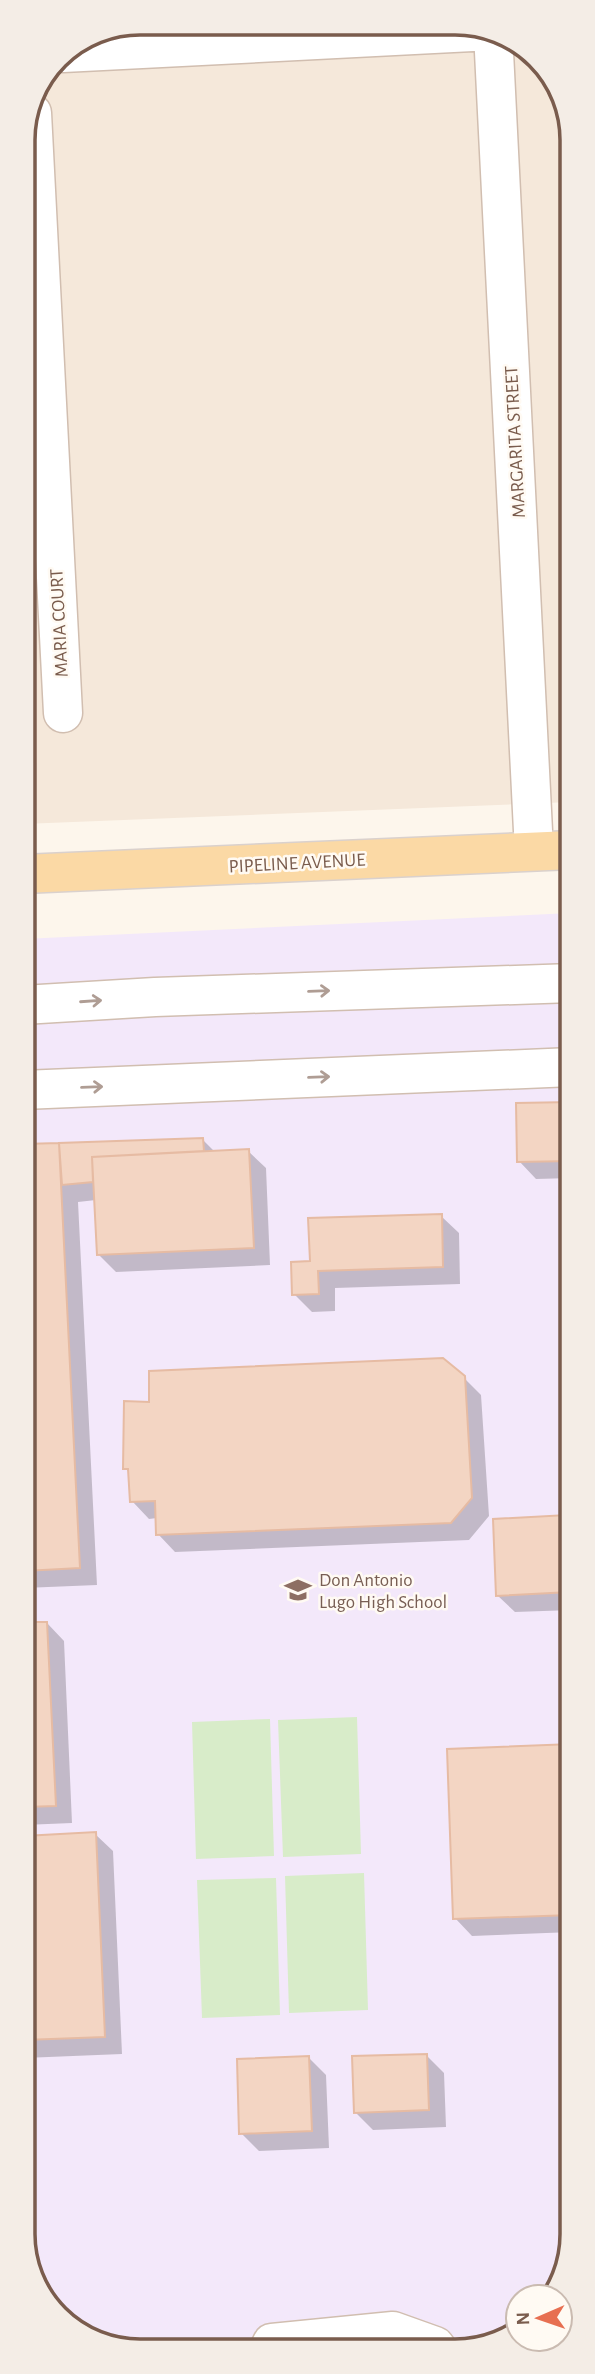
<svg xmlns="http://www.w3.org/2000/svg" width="595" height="2374" font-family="'Alegreya Sans',sans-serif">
  <rect width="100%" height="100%" fill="#fdf6ec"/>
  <!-- residential -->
  <path fill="#f5e8da" d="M485 27 543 62 571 124V802L23 824V133L57 57 96 32Z"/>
  <!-- education -->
  <path fill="#f3e8fa" d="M571 913 572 2241 549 2297H518V2325L471 2350 117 2349 57 2317 24 2250 23 939Z"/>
  <!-- green -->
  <path fill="#d8ecc9" d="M357 1717 361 1854 283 1857 278 1720Z
    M270 1719 274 1856 196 1859 192 1722Z
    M364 1873 368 2010 289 2013 285 1876Z
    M276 1878 280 2015 202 2018 197 1880Z"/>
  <!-- shadow -->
  <path fill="#0003" d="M572 1104V1178L536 1179 519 1161Z
    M203 1140 215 1152 248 1151 266 1168 270 1265 116 1272 99 1255 96 1200 78 1202 97 1585 24 1588 23 1147Z
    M441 1216 459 1233 460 1284 335 1288V1311L312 1312 294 1294 311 1263Z
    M463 1377 481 1395 489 1516 469 1540 175 1552 158 1534 157 1518 149 1519 132 1501 130 1473 125 1468 151 1404Z
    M566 1517 572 1523V1610L515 1612 497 1595Z
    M47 1623 64 1641 72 1823 24 1825V1624Z
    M572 1746V1932L472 1936 455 1918Z
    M95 1834 113 1851 122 2054 24 2058V1838Z
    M426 2055 444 2073 446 2127 373 2130 355 2112Z
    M309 2058 326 2075 329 2148 259 2151 241 2133Z"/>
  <!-- building -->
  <path fill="#f3d5c3" stroke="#e6bba3" stroke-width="2" d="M572 1102V1161L517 1162 516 1103Z
    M203 1138 204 1151 92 1157 93 1182 62 1185 59 1143Z
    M59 1143 80 1568 24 1571 23 1144Z
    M249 1149 254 1248 97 1255 92 1157Z
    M442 1214 443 1267 318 1271 319 1294 292 1295 291 1262 310 1261 308 1218Z
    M443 1358 465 1376 472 1498 451 1523 156 1535 155 1501 130 1502 128 1469H123L124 1401 149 1402V1371Z
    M567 1515 570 1592 496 1596 493 1519Z
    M24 1622H47L56 1806 24 1807Z
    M572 1744V1915L453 1919 447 1749Z
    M96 1832 105 2037 24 2040V1836Z
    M427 2054 429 2110 354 2113 352 2056Z
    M309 2056 312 2131 239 2134 237 2059Z"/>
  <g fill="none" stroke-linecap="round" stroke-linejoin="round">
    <defs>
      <path id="minor" d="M493 32 534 851
        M63 53 492 31
        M32 113 63 713
        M23 1005 155 997 572 983
        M23 1090 572 1067
        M269 2349 272 2343 393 2331 435 2346 438 2350"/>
      <path id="major" d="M23 874 571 850"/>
    </defs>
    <!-- minor casing -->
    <use href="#minor" stroke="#d1beb0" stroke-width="41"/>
    <!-- major casing -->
    <use href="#major" stroke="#dad1cd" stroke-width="41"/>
    <!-- minor -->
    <use href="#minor" stroke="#fff" stroke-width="38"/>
    <!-- major -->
    <use href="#major" stroke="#fbd9a5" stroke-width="38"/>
  </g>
  <!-- one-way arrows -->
  <defs><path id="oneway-shaft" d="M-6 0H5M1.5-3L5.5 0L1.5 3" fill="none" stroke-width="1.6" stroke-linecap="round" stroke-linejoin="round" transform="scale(1.75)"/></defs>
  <g stroke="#af9d94">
    <use href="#oneway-shaft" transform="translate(319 991) rotate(-2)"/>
    <use href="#oneway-shaft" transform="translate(91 1001) rotate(-4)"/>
    <use href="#oneway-shaft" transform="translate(319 1077) rotate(-2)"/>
    <use href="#oneway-shaft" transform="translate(92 1087) rotate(-2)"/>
  </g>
  <!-- icons -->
  <defs>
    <symbol id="school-bare" viewBox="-9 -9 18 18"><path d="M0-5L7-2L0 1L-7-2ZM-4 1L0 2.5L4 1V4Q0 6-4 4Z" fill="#8d6e63" stroke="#fffaf3" stroke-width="2.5" paint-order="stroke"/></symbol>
  </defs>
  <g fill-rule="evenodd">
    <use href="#school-bare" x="279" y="1571" width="38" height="38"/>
  </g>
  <g text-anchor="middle" stroke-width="5" stroke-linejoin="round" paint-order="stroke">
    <!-- street labels -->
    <g font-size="19" fill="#7a5c4d" stroke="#fffaf3">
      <text transform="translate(514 442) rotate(-93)" y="7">MARGARITA STREET</text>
      <text transform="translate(58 623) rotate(-93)" y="7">MARIA COURT</text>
      <text transform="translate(297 862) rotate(-3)" y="7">PIPELINE AVENUE</text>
    </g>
    <!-- education labels -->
    <g font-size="19" fill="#785e54" stroke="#fffaf3" text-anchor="start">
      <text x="319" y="1586">Don Antonio<tspan x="319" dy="22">Lugo High School</tspan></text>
    </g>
  </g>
  <!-- crop -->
  <path d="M0 0H595V2374H0ZM140 35H455A105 105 0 0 1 560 140V2234A105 105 0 0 1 455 2339H140A105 105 0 0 1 35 2234V140A105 105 0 0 1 140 35Z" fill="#f4ede6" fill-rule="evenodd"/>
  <path fill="none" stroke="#7a5c4d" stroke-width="3.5" d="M140 35H455A105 105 0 0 1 560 140V2234A105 105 0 0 1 455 2339H140A105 105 0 0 1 35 2234V140A105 105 0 0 1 140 35Z"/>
  <!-- north arrow -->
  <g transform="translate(539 2318) rotate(268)"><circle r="33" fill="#fffaf3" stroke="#cabbb1" stroke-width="2"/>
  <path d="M0-5L12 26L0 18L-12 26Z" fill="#e76f51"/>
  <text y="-10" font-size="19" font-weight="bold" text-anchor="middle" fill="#7a5c4d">N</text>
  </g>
</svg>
